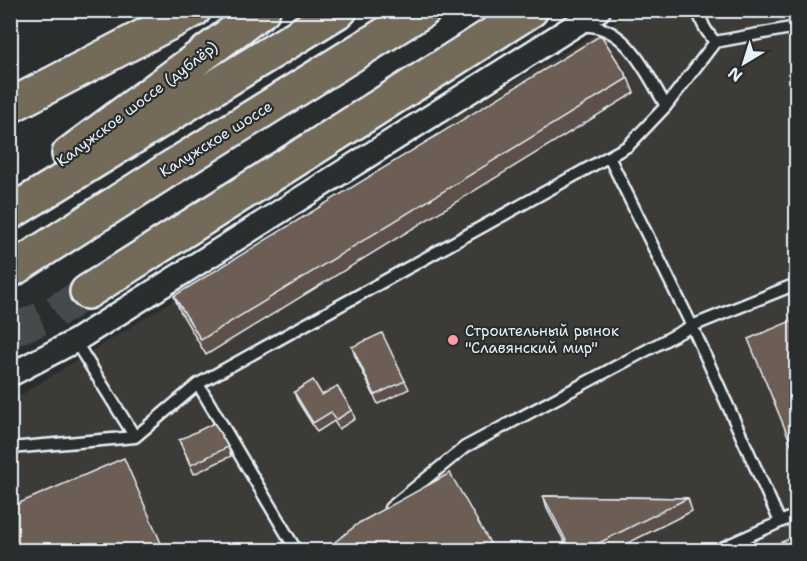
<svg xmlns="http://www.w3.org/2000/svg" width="807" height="561" font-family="'Shantell Sans',sans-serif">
  <rect width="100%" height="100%" fill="#2a2d2e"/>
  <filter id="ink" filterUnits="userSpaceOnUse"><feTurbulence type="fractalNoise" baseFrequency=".0167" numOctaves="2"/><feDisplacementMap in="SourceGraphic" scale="12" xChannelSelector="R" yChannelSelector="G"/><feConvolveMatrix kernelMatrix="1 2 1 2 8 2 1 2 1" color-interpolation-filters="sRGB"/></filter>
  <g filter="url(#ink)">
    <!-- built -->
    <path fill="#3e3b39" d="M635 11H796V550H11V401L208 279 450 136 445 122Z"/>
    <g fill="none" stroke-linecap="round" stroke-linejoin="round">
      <!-- highway-tunnel -->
      <path stroke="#464a4c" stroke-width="33" stroke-dasharray="33 16" stroke-linecap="butt" d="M10 331 50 315 87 292"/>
      <defs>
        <path id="lane" d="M699 10C700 23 707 32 715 42
          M580 26C626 22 646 73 666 106
          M609 157 692 326 780 522
          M75 341 135 437
          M198 384 296 550
          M10 448 135 437 198 384 628 146 666 106 715 42 796 27
          M390 508 465 447 692 326 796 284
          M717 550 796 515"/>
        <path id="street" d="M10 375 75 341 599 10"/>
        <path id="primary" d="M69 154 263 10
          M10 213 340 10
          M10 271 166 171 424 10"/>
        <path id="highway" d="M10 106 194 10
          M87 292 531 10"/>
      </defs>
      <!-- lane casing -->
      <use href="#lane" stroke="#e8f1f8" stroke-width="15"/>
      <!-- street casing -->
      <use href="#street" stroke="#e8f1f8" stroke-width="27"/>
      <!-- primary casing -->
      <use href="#primary" stroke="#e8f1f8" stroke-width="38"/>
      <!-- highway casing -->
      <use href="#highway" stroke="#e8f1f8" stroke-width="38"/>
      <!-- lane -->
      <use href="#lane" stroke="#2a2d2e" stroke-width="10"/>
      <!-- street -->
      <use href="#street" stroke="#2a2d2e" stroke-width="22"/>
      <!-- primary -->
      <use href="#primary" stroke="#736b5a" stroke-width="33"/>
      <!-- highway -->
      <use href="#highway" stroke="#736b5a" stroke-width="33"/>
    </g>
    <!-- wall -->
    <path fill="#5d5048" stroke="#e8f1f8" stroke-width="1.5" d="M628 78 634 93 206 355 180 311 174 296Z
      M352 347 405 381 409 389 378 404 355 356Z
      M294 392 322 395 352 410 355 419 339 429 334 421 317 432 297 400Z
      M179 440 228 447 231 456 194 474Z
      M543 496 688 498 692 511 614 550H569L547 509Z"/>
    <!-- building -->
    <path fill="#6c5d54" stroke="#e8f1f8" stroke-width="1.5" d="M601 35 628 78 201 340 174 296Z
      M796 319V453H795L748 339Z
      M382 333 405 381 375 395 352 347Z
      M313 380 322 395 337 386 352 410 336 420 331 412 313 423 294 392Z
      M214 423 228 447 191 465 179 440Z
      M124 458 164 550H10V507Z
      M450 473 494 550H340L335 542 359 523Z
      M543 496 688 498 585 550H571Z
      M796 536V550H762Z"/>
  </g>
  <!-- markers -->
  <circle fill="#ff9aa2" stroke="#2a2d2e" stroke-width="2" cx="453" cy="340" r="6"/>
  <g text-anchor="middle" stroke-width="4.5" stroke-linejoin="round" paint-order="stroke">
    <!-- street labels -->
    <g font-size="15" fill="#e8f1f8" stroke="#2a2d2e">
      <text transform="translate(137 104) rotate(-37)" y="5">Калужское шоссе (дублёр)</text>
      <text transform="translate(216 139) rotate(-32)" y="5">Калужское шоссе</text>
    </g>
    <!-- poi labels -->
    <g font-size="15" fill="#e8f1f8" stroke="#2a2d2e" text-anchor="start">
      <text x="465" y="336">Строительный рынок<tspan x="465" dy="17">"Славянский мир"</tspan></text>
    </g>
  </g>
  <!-- margin -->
  <rect width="807" height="561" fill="none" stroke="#2a2d2e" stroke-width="36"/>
  <rect x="18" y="18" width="771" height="525" fill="none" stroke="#e8f1f8" stroke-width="2" filter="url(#ink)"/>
  <!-- north arrow -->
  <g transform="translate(744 63) rotate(218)" stroke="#2a2d2e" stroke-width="4.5" paint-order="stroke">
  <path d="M0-4.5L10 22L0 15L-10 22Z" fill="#e8f1f8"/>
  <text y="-9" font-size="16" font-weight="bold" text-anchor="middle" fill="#e8f1f8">N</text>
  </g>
</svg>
